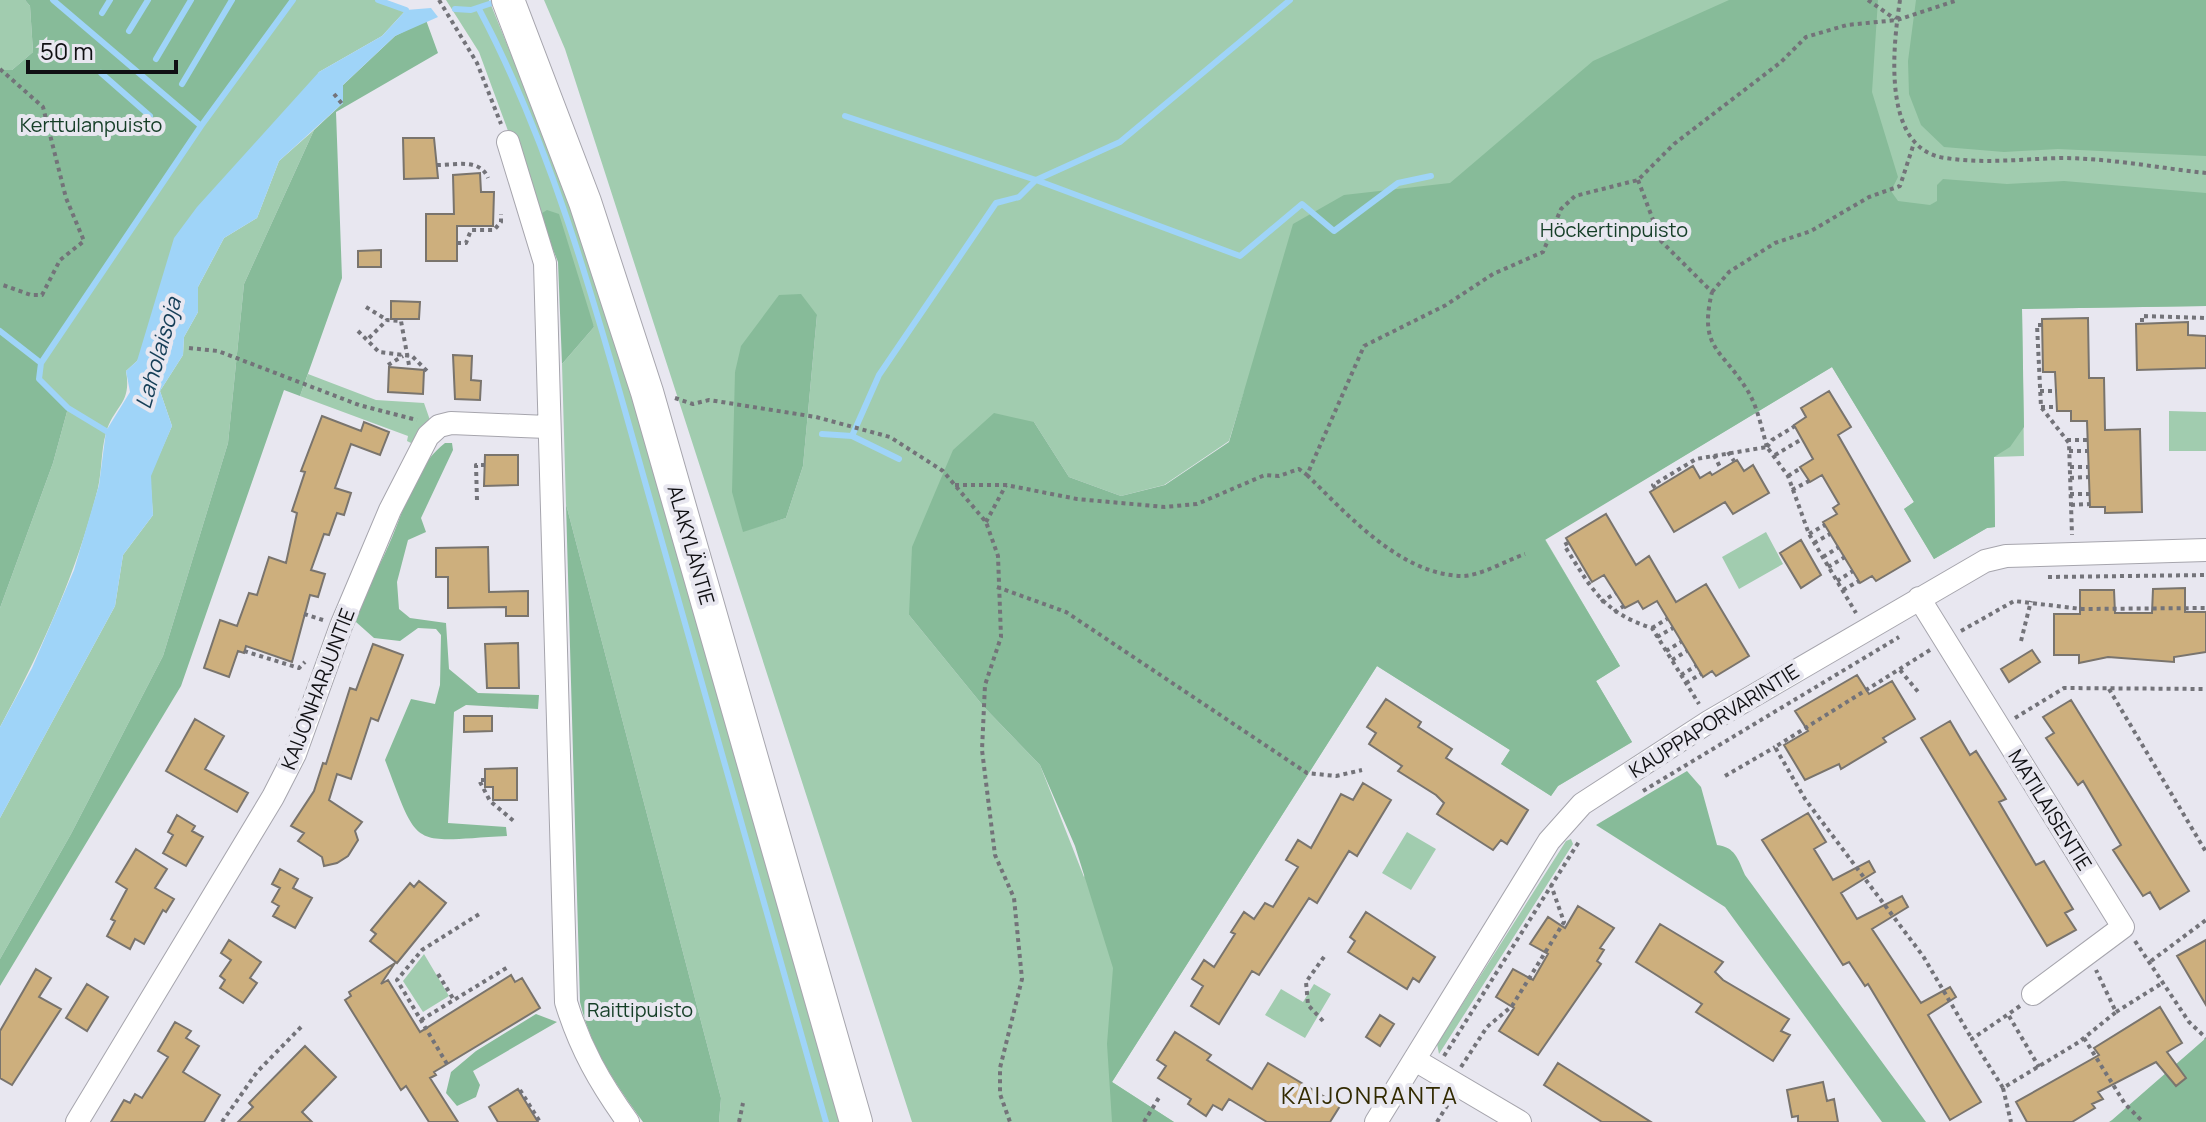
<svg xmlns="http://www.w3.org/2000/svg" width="2206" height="1122" font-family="Manrope,sans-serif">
  <rect width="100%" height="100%" fill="#e8e7f0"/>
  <!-- green -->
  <path fill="#a1ccaf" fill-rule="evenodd" d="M0 0H25L30 6 33 52 12 70H0Z
    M293 0H378L406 10 382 36 319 72 137 361 126 371C132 405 114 405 106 433 101 450 102 470 98 488 77 572 41 651 0 727V608L53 463 68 408 39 379 41 363 201 126Z
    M446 0H489L573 207 642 431 841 1122H719L721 1098 566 504 562 364 594 327 539 215 479 52Z
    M544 0H2206V306L2022 309 2024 456 1994 457 1995 527 1987 528 1934 559 1904 509 1914 502 1832 367 1545 539 1620 666 1596 681 1632 742 1558 786 1551 796 1501 764 1510 750 1377 666 1112 1082 1174 1122H912L565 49ZM1379 192 1084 877 1040 765 984 707 909 615 1034 422 1069 477 1121 496 1164 485 1229 441 1244 392ZM817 315 803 466 786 518 743 531 735 372Z
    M314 130 244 284 228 443 163 656 71 834 0 959V818L115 606 123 555 153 515 150 476 172 426 160 391 183 355 184 337 198 312V287L224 238 257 218 279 161Z
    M308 374 376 400 424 403 431 423 411 443 407 441 408 436 300 396Z
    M2169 411 2206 412V451H2169Z
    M1766 532 1783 564 1739 589 1722 557Z
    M1407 832 1436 849 1411 890 1382 873Z
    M1571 839 1573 844 1439 1054 1437 1044 1566 841Z
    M424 954 449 996 423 1012 403 981Z
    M1314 984 1331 994 1305 1038 1265 1015 1281 989 1303 1002Z"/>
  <!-- forest -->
  <path fill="#87bb99" d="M25 0H293L201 126 41 363 39 379 68 408 53 463 0 608V70H12L33 52 30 6Z
    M1729 0H1878L1872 92 1898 177 1891 191 1898 201 1930 205 1937 201V185L1943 179 2007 184 2064 181 2206 193V306L2022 309 2024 427 2010 447 1994 457 1995 527 1987 528 1934 559 1904 509 1914 502 1832 367 1545 540 1620 666 1596 681 1632 742 1558 786 1551 796 1501 764 1510 750 1377 666 1112 1082 1174 1122H1112L1107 1044 1113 968 1075 846 1040 765 984 707 909 615 912 547 953 450 994 413 1034 422 1069 477 1121 496 1165 485 1229 442 1293 224 1344 195 1450 183 1593 61Z
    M1916 0H2206V156L2058 149 2004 152 1944 147 1921 125 1909 94 1908 61Z
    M426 20 438 53 336 112 342 278 300 396 284 390 181 686 0 986V959L71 834 163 656 228 443 244 284 314 130 343 103V85L395 36Z
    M547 210 559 214 594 327 562 364 558 262 539 215Z
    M801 294 817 315 803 466 786 518 743 532 732 492 735 372 741 346 779 295Z
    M445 443H452L453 450 421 518 426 532 408 540 397 582 399 609 410 618 446 623 449 669 478 693 539 695 538 709 466 705 454 712 448 823 506 827 507 836C410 841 420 852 385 760L411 699 435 704 440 685 441 635 436 629 418 628 400 641 374 638 356 622C364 591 381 565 393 535 407 501 414 468 445 443Z
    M566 504 721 1098 719 1122H643C615 1083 591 1049 580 1002Z
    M1687 771 1701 787 1717 845C1735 847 1738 859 1745 875L1926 1122H1882L1725 907 1596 825Z
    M536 1014 557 1022 473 1071 480 1085 476 1097 457 1106 446 1093 451 1072 476 1051Z
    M2206 1038V1122H2109L2112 1120Z"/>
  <!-- water -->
  <path fill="#9fd4f8" d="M431 8 438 17 395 36 343 85V103L279 161 257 218 224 238 198 287V312L184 337 183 355 160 391 172 426 151 476 153 515 123 555 115 606 0 818V727L32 668 74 570 99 485 106 431 130 392 126 371 137 361 174 238 197 207 319 72 382 36 406 10Z"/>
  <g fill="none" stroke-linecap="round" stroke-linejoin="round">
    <!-- stream -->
    <path stroke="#9fd4f8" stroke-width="6" d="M53 0 201 126
      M378 0 406 10
      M455 9 471 10 492 3
      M479 9C561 164 605 342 653 510 711 714 768 918 826 1122
      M102 13 110 0
      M129 31 148 0
      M156 59 191 0
      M101 73 150 116
      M182 84 232 0
      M845 116 1036 180 1240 256 1302 204 1334 231 1398 183 1431 176
      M0 331 41 363
      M106 431 68 408 39 379 41 363 201 126 293 0
      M822 434 852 436 899 459
      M852 436 879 375 996 203 1019 197 1036 180 1120 142 1290 0"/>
  </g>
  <!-- building -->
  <path fill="#cdaf7d" stroke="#79746d" stroke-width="2" d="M403 138H434L438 178 404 179Z
    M480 173 481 192H494L493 226H457V261H426V214H454L453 175Z
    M381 250V267H358V251Z
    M391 301 420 302 419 319H391Z
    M2088 318 2089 378H2104L2105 430 2140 429 2142 512 2105 513V507H2090L2087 421H2071V411H2057L2055 372H2043L2042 319Z
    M2188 322V335L2206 336V368L2137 370 2136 324Z
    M453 355 472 356 471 380 481 381 480 400 455 399Z
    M389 367 424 370 423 394 388 392Z
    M1829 391 1851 427 1838 435 1910 561 1876 581 1872 576 1860 583 1823 522 1837 514 1833 508 1839 504 1822 475 1810 482 1800 467 1813 459 1794 425 1806 417 1801 408Z
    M322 416 361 431 364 422 389 432 380 455 351 444 335 488 351 493 344 515 337 513 329 535 324 534 311 570 325 574 318 597 310 595 292 662 246 646 244 653 238 651 229 677 204 668 220 620 237 626 249 593 257 595 269 557 286 563 297 513 292 511 305 472 301 471Z
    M485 455H518V485L484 486Z
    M1737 460 1744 471 1753 465 1769 493 1733 514 1725 502 1674 532 1650 492 1693 466 1700 478 1710 472 1712 475Z
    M1606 514 1636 565 1649 556 1676 602 1706 584 1749 656 1716 676 1712 671 1703 677 1657 601 1643 609 1638 601 1625 608 1604 575 1592 582 1566 538Z
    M1801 540 1821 575 1801 588 1780 553Z
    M488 547 489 592 528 591V616H506V607L448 608V577H436V548Z
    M2185 588V612H2206V652L2174 657V662L2108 657 2079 663V655H2054V614H2080V590H2114L2115 613H2152L2153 589Z
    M518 643 519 688H487L485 644Z
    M373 644 403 655 378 721 371 718 351 779 337 774 329 800 362 822 355 831 358 840 348 856 337 863 324 866 322 857 298 841 304 833 291 826 314 791 323 763 326 764 350 688 356 690Z
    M2032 650 2040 662 2009 682 2001 669Z
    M1857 675 1869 694 1892 681 1915 719 1883 738 1886 742 1841 769 1839 764 1805 780 1784 745 1808 731 1795 711Z
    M1386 699 1421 722 1418 727 1452 749 1446 758 1528 810 1507 844 1501 840 1493 850 1437 814 1444 803 1436 795 1398 771 1402 766 1369 744 1376 733 1367 727Z
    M2071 700 2189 891 2160 909 2150 892 2143 896 2113 850 2121 845 2083 781 2078 785 2046 738 2054 733 2043 717Z
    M464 716H492V731L464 732Z
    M195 719 224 736 205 769 248 793 237 812 166 771Z
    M1950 721 1970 755 1976 751 2006 799 1999 802 2036 865 2044 861 2073 909 2065 913 2076 930 2047 946 1921 738Z
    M517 768V800H493V787H485V769Z
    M1363 783 1391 800 1357 856 1349 851 1317 903 1309 898 1259 975 1252 971 1219 1024 1191 1006 1203 986 1192 979 1204 960 1214 967 1235 934 1231 932 1244 912 1254 919 1265 903 1273 907 1298 867 1286 860 1298 840 1311 848 1341 794 1353 800Z
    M1808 813 1826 842 1814 849 1833 880 1869 861 1875 872 1841 893 1857 919 1902 896 1908 907 1872 929 1921 1003 1950 987 1956 997 1928 1015 1981 1102 1950 1120 1868 984 1865 986 1849 962 1843 965 1762 840Z
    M177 815 195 826 192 831 203 837 186 866 163 853 173 835 168 832Z
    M136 849 167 869 155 888 174 899 166 912 163 910 144 944 135 939 130 949 107 936 115 921 111 919 127 889 116 882Z
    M280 869 298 879 293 888 312 898 295 928 273 916 279 906 272 902 280 888 272 884Z
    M419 881 446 903 397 963 370 941 376 934 371 930 410 883 414 887Z
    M1578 906 1614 928 1600 948 1604 950 1597 961 1601 964 1538 1055 1499 1031 1514 1008 1496 997 1513 969 1533 980 1548 954 1530 944 1548 917 1565 928Z
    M1366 912 1435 957 1419 982 1413 978 1407 989 1348 952 1355 941 1350 937Z
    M1660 924 1723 962 1715 972 1723 980 1789 1019 1781 1031 1790 1035 1773 1061 1696 1012 1702 1004 1636 962Z
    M229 940 261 962 250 978 257 983 243 1003 220 988 225 980 220 976 231 960 221 953Z
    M2206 940V1005L2177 956Z
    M395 963 381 984 388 980 420 1032 511 975 515 982 522 978 540 1008 434 1072 436 1075 430 1078 458 1122H429L406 1086 401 1090 345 1000 351 996 349 992Z
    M36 969 51 978 39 997 61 1009 12 1085 0 1078V1031Z
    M87 984 108 997 87 1031 66 1018Z
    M2160 1007 2182 1043 2167 1052 2186 1078 2176 1086 2156 1062 2098 1092 2103 1099 2092 1104 2095 1108 2072 1122H2027L2016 1102 2099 1055 2094 1048Z
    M1380 1015 1394 1024 1380 1046 1366 1037Z
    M175 1022 191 1031 186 1038 199 1046 183 1072 220 1095 204 1122H111L124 1100 130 1103 135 1094 142 1098 168 1057 158 1051Z
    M1175 1032 1211 1055 1207 1060 1252 1089 1268 1063 1340 1106 1330 1122H1267L1229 1099 1222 1110 1213 1105 1206 1116 1188 1104 1191 1099 1158 1078 1166 1066 1157 1060Z
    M305 1046 336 1077 302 1112 312 1122H238L253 1107 249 1103Z
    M1558 1063 1651 1122H1602L1569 1101 1544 1085Z
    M1823 1082 1827 1101 1834 1099 1838 1122H1798V1116L1792 1117 1787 1090Z
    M518 1089 530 1109 538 1122H498L489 1107Z"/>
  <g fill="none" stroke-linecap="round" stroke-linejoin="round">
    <defs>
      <path id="street" d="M508 142 545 263 566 1002C580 1048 600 1083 628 1122
        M1919 598 2123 927 2033 994
        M1415 1060 1520 1122
        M77 1122 273 797 295 754 341 626 390 510 428 436 439 426 451 423 547 427
        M1376 1122 1549 841 1582 804 1710 721 1985 561 2006 556 2206 550"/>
      <path id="secondary" d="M508 0 585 202 647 392 856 1122"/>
    </defs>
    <!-- street casing -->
    <use href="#street" stroke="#a6a5ad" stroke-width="24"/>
    <!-- secondary casing -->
    <use href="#secondary" stroke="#a6a5ad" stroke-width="34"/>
    <!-- path -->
    <path stroke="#737379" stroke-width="4" stroke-dasharray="4 4" stroke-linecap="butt" d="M439 0 477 63 501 124
      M1868 0 1895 19
      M1900 0C1893 46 1881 149 1945 158 1984 164 2022 159 2061 158 2108 158 2159 168 2206 173
      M0 69 43 107 66 198 84 241 60 260 42 295H31L0 284
      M334 94 343 105
      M437 165C456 165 480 158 488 178
      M1638 180 1661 241 1712 292C1698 350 1723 349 1749 393 1758 409 1762 430 1767 447
      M457 243H466L471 230H494L501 222V214
      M1712 292 1729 272 1775 243 1811 231 1869 197 1900 186 1914 143
      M366 307 387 320
      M2142 322V316L2206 318
      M2042 325H2037L2041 407 2069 443 2072 535
      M358 331 379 352 412 356 428 372
      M369 338 387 320 401 321 409 365
      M189 348 218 351 359 405 417 420
      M388 365 403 356
      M2040 391H2057
      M675 398 693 404 709 400 816 417 890 437 943 471 986 522 998 556 1001 637 985 685 982 750 995 855 1014 898 1022 979 1000 1068V1094L1010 1122
      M2041 407H2057
      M2067 440H2088
      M1767 447 1772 440 1795 426
      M2069 451H2088
      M1728 452 1734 461
      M1714 455 1721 469
      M1775 455 1802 439
      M2070 467H2089
      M1307 475C1348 515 1399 573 1460 576 1479 577 1507 560 1525 554
      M1788 476 1801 468
      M2070 478 2089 477
      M955 485H1006L1077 499 1165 507 1197 504 1265 475 1279 476 1299 469 1307 475 1364 346 1446 305 1493 274 1543 252 1561 209 1575 196 1638 180 1674 144 1781 62 1806 37 1847 25 1897 20 1958 0
      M1655 488 1653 485 1696 459 1767 447 1788 476 1809 534 1856 613
      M1792 490 1809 481
      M2070 494H2090
      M477 500 476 465H485
      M2071 505 2090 504
      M986 522 1006 485
      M1809 534 1825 525
      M1568 543 1564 545C1591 587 1601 612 1652 628L1699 704
      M1814 543 1830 534
      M1823 557 1839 547
      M1828 567 1845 557
      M2048 577 2206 575
      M1837 581 1853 571
      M997 587 1066 612 1307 773 1336 776 1362 770
      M1843 590 1859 581
      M1601 602 1616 593
      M1614 612 1624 606
      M304 614 323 620
      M1652 628 1667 619
      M1961 631 2014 601 2082 609 2206 608
      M1657 637 1673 628
      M2021 641 2031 601
      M1930 650 1775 747 1805 799 1923 956 1972 1039
      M244 651 299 668 305 662
      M1666 651 1681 642
      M1672 660 1687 651
      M1900 670 1919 693
      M1681 675 1696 666
      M1686 683 1701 674
      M2109 689 2206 852
      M2015 718 2064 688 2206 689
      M1725 776 1775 747
      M485 780H479L490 801 516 823
      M1643 791 1899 637
      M2135 941 2189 1022 2206 1038
      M2151 961 2206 920
      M438 974 454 1000
      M2020 1006 1972 1039 2003 1088 2079 1042 2116 1012 2096 970
      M2116 1012 2164 982
      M2009 1016 2039 1067
      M421 1020 508 967
      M1323 1021 1308 1005 1306 982 1326 954
      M2084 1038 2125 1104 2143 1122
      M1444 1056 1580 840
      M447 1064 397 980 422 950 481 913
      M1461 1067 1487 1027 1512 1006 1564 922 1551 885
      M2003 1088 2011 1122
      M520 1090 540 1122
      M222 1122 257 1072 302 1026
      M739 1122 743 1103
      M1144 1122 1160 1096
      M1437 1122 1448 1104"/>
    <!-- street -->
    <use href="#street" stroke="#fff" stroke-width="22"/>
    <!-- secondary -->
    <use href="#secondary" stroke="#fff" stroke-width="32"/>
  </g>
  <g text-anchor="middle" stroke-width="8" stroke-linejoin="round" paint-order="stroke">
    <!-- park labels -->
    <g font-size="20" fill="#153e27" stroke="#e8e7f0">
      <text x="91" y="132">Kerttulanpuisto</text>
      <text x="1614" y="237">Höckertinpuisto</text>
      <text x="640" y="1017">Raittipuisto</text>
    </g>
    <!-- street labels -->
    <g font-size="20" fill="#101013" stroke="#e8e7f0">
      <text transform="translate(691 545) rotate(74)" y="7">ALAKYLÄNTIE</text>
      <text transform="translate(318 689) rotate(-69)" y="7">KAIJONHARJUNTIE</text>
      <text transform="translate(1714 721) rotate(-32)" y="7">KAUPPAPORVARINTIE</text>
      <text transform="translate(2050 810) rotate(58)" y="7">MATILAISENTIE</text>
    </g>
    <!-- water labels -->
    <g font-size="22" font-style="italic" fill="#153e57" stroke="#e8e7f0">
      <text transform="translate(158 353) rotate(-74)" y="8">Laholaisoja</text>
    </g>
    <!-- quarter labels -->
    <g font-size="24" letter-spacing="2" fill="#322a00" stroke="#e8e7f0">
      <text x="1370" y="1104">KAIJONRANTA</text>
    </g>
  </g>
  <!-- scale -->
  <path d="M28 60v12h148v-12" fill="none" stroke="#101013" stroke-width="4"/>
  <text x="40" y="60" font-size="24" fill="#101013" stroke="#e8e7f0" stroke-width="6" paint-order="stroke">50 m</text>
</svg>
